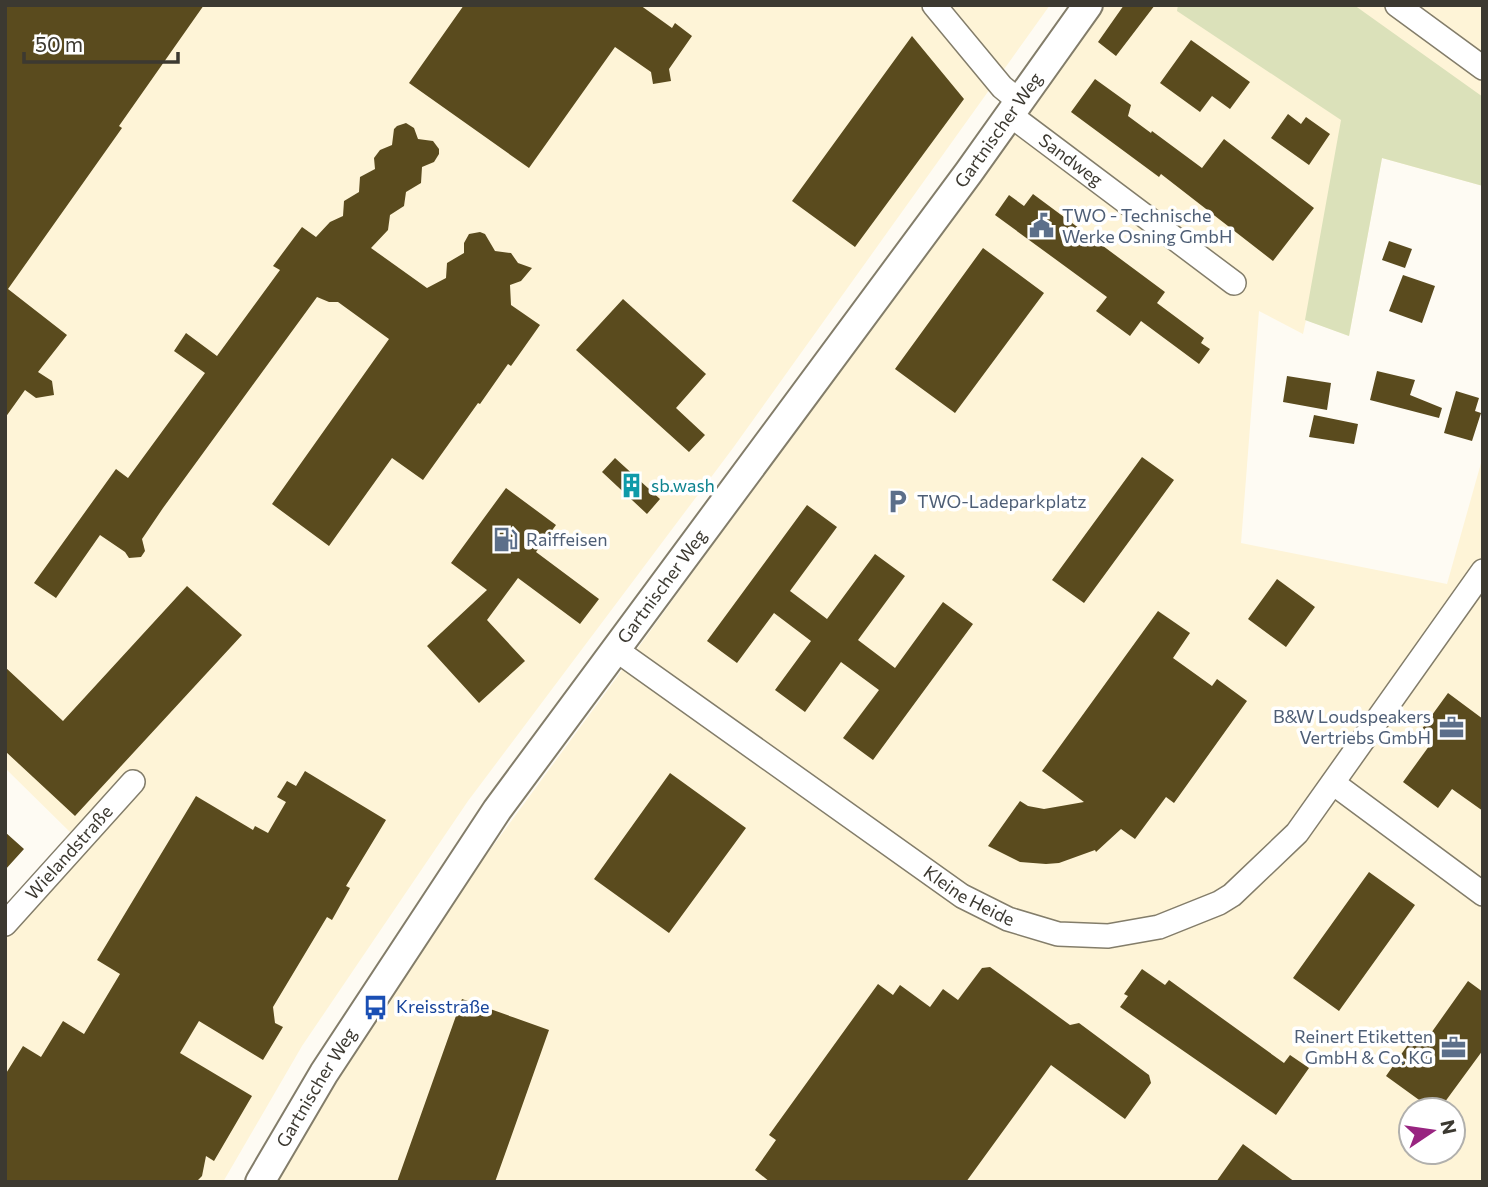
<svg xmlns="http://www.w3.org/2000/svg" width="1488" height="1187" font-family="Commissioner,sans-serif">
  <rect width="100%" height="100%" fill="#fefbf3"/>
  <!-- built -->
  <path fill="#fef4d7" fill-rule="evenodd" d="M5 5H1050L733 448 468 801 302 1046 223 1182H5V909L74 836 5 768Z
    M1103 5H1483V186L1382 158 1349 336 1306 320 1303 334 1259 311 1241 543 1447 584 1483 456V1182H276L329 1088 451 903 609 688ZM1411 1110H1453V1152H1411Z"/>
  <!-- green -->
  <path fill="#dbe1ba" d="M1178 5H1354L1483 97V186L1382 158 1349 336 1305 320 1341 120 1177 11Z"/>
  <!-- building -->
  <path fill="#5a4b1e" d="M5 5H204L119 126 122 128 8 289 67 335 38 372 52 381 54 395 36 398 25 390 5 418Z
    M464 5H640L672 28 675 23 692 36 669 69 671 81 653 84 651 72 615 47 529 168 409 83Z
    M1124 5H1155L1116 56 1098 42Z
    M912 36 964 99 855 247 792 201Z
    M1191 40 1250 82 1230 109 1212 96 1200 112 1160 83Z
    M1095 79 1131 105 1128 116 1151 133 1152 131 1202 168 1224 139 1314 208 1273 261 1161 174 1159 177 1071 112Z
    M1288 114 1301 124 1306 117 1330 134 1309 165 1271 138Z
    M406 123 414 128 418 139 433 141 439 149V154L434 162 422 167 421 183 406 192 404 206 390 215 388 230 371 248 427 288 446 278 447 263 464 253V243L469 234 480 232 485 234 495 251 511 253 518 263 532 268 521 281 510 285 511 305 540 325 511 366 508 364 480 404 478 403 423 480 392 458 329 546 272 504 389 339 338 302H329L317 297 163 508 142 539 145 551 141 557 129 558 125 552 100 535 56 598 34 583 116 469 128 478 205 373 174 351 186 333 217 356 280 270 273 266 302 227 316 237 330 222 343 216 344 201 359 192 360 177 375 169 374 158 380 150 392 145 394 129 397 126Z
    M1033 194 1165 292 1157 303 1204 338 1201 343 1210 349 1199 364 1141 321 1130 336 1096 311 1107 297 995 215 1009 195 1024 206Z
    M1389 241 1412 249 1405 268 1382 260Z
    M983 248 1044 293 955 413 895 369Z
    M1403 275 1435 286 1422 323 1389 311Z
    M623 299 706 374 676 408 705 435 689 452 576 350Z
    M1377 371 1415 380 1410 395 1442 408 1439 418 1370 400Z
    M1287 376 1331 383 1327 410 1283 402Z
    M1456 391 1479 398 1475 411 1481 413 1472 441 1444 433Z
    M1314 415 1358 424 1354 444 1309 437Z
    M1142 457 1174 480 1084 603 1052 580Z
    M615 458 660 499 647 514 602 472Z
    M506 488 556 525 536 552 599 599 580 624 518 578 487 620 525 661 479 703 427 646 487 590 451 563Z
    M807 505 837 527 790 591 827 619 875 554 905 576 858 640 895 668 943 602 973 624 873 760 843 738 879 690 841 662 805 712 775 690 811 641 774 613 737 663 707 641Z
    M1277 579 1315 607 1286 647 1248 619Z
    M187 586 242 635 75 816 5 751V667L63 721Z
    M1158 611 1190 633 1173 658 1212 686 1217 679 1247 701 1174 803 1166 797 1135 839 1121 829 1096 852 1095 850 1059 863 1046 864 1020 862 988 846 1020 801 1028 806 1044 809 1084 802 1042 771Z
    M1448 693 1483 719V811L1452 789 1438 808 1403 782 1432 742 1419 733Z
    M305 771 386 820 346 886 350 888 332 920 327 917 273 1007 275 1023 283 1027 263 1060 199 1021 180 1053 252 1096 214 1161 206 1156 202 1176 196 1182H5V1075L23 1046 41 1057 63 1021 84 1034 120 974 97 960 196 796 253 830 255 826 268 833 286 802 277 797 287 781 296 786Z
    M670 773 746 828 669 933 594 879Z
    M5 832 24 849 5 870Z
    M1369 872 1415 905 1339 1011 1293 978Z
    M990 967 1070 1025 1079 1023 1149 1075 1151 1083 1125 1119 1051 1065 966 1182H770L755 1170 776 1140 769 1135 878 984 893 995 900 985 930 1007 943 989 958 1000 982 968Z
    M1142 969 1165 985 1169 980 1284 1063 1290 1055 1309 1068 1276 1115 1120 1007 1128 996 1124 994Z
    M1468 981 1483 992V1050L1439 1110H1433L1386 1076 1414 1036 1424 1043Z
    M462 999 549 1030 510 1140 495 1182H397Z
    M1243 1144 1295 1182H1216Z"/>
  <g fill="none" stroke-linecap="round" stroke-linejoin="round">
    <defs>
      <g id="minor">
        <path d="M934 5 1002 87 1019 101"/>
        <path d="M1397 5 1483 68"/>
        <path id="s1" d="M1009 114 1234 283"/>
        <path id="s2" d="M615 649 962 896 1008 919 1058 934 1108 936 1159 927 1219 903 1232 895 1297 833 1483 571"/>
        <path d="M1333 783 1483 894"/>
        <path id="s3" d="M5 924 133 782"/>
      </g>
      <g id="tertiary">
        <path id="s4" d="M260 1182 324 1073 497 810 969 172 1088 5"/>
      </g>
    </defs>
    <!-- minor casing -->
    <use href="#minor" stroke="#837d6a" stroke-width="26"/>
    <!-- tertiary casing -->
    <use href="#tertiary" stroke="#837d6a" stroke-width="32"/>
    <!-- minor -->
    <use href="#minor" stroke="#fff" stroke-width="23"/>
    <!-- tertiary -->
    <use href="#tertiary" stroke="#fff" stroke-width="28"/>
  </g>
  <!-- icons -->
  <defs>
    <symbol id="civic-bare" viewBox="-9 -9 18 18"><path d="M-.6-6.5H3V-4.5H.6V-3L4-1V1h2V6H-6V1h2V-1L-.6-3ZM-1.2 2.5V6h2.4V2.5Z" fill="#5c6f8a" stroke="#fff" stroke-width="2.5" paint-order="stroke"/></symbol>
    <symbol id="building-bare" viewBox="-9 -9 18 18"><path d="M-4-6H4V6H1V3H-1V6H-4ZM-2.5-4.3h1.7v1.8h-1.7ZM.8-4.3h1.7v1.8H.8ZM-2.5-1h1.7V.8h-1.7ZM.8-1h1.7V.8H.8Z" fill="#0f9aa8" stroke="#fff" stroke-width="2.5" paint-order="stroke"/></symbol>
    <symbol id="parking-bare" viewBox="-9 -9 18 18"><path d="M-3.5-5.5H1a3.5 3.5 0 0 1 0 7H-1V5.5H-3.5ZM-1-3.4V-.6H.8a1.4 1.4 0 0 0 0-2.8Z" fill="#5c6f8a" stroke="#fff" stroke-width="2.5" paint-order="stroke"/></symbol>
    <symbol id="fuel-bare" viewBox="-9 -9 18 18"><path d="M-5.5-6h7V0h2V4h1.3V-2.5L3-4.5l.8-.8L6-3V5H2.5V1h-1V6h-7ZM-4.2-4.7v3.2H.2V-4.7Z" fill="#5c6f8a" stroke="#fff" stroke-width="2.5" paint-order="stroke"/></symbol>
    <symbol id="office-bare" viewBox="-9 -9 18 18"><path d="M-6-3h4V-5.5h4V-3h4V5H-6ZM-1-4.5V-3h2v-1.5ZM-6 0V1H6V0Z" fill="#5c6f8a" stroke="#fff" stroke-width="2.5" paint-order="stroke"/></symbol>
    <symbol id="bus-bare" viewBox="-9 -9 18 18"><path d="M-5-6H5V4H4V6H2V4H-2V6H-4V4H-5ZM-3.5-4V0h7V-4ZM-3.5 1.2v1.5H-2V1.2ZM2 1.2v1.5H3.5V1.2Z" fill="#1a4fb4" stroke="#fff" stroke-width="2.5" paint-order="stroke"/></symbol>
  </defs>
  <g fill-rule="evenodd">
    <use href="#civic-bare" x="1024" y="208" width="35" height="35"/>
    <use href="#building-bare" x="614" y="468" width="35" height="35"/>
    <use href="#parking-bare" x="880" y="484" width="35" height="35"/>
    <use href="#fuel-bare" x="488" y="522" width="35" height="35"/>
    <use href="#office-bare" x="1434" y="710" width="35" height="35"/>
    <use href="#bus-bare" x="358" y="990" width="35" height="35"/>
    <use href="#office-bare" x="1436" y="1030" width="35" height="35"/>
  </g>
  <g text-anchor="middle" stroke-width="7" stroke-linejoin="round" paint-order="stroke">
    <!-- street labels -->
    <g font-size="18" fill="#3c3931" stroke="#fff">
      <text dy="6" stroke="none"><textPath href="#s4" startOffset="1286">Gartnischer Weg</textPath></text>
      <text dy="6" stroke="none"><textPath href="#s1" startOffset="77">Sandweg</textPath></text>
      <text dy="6" stroke="none"><textPath href="#s4" startOffset="719">Gartnischer Weg</textPath></text>
      <text dy="6" stroke="none"><textPath href="#s3" startOffset="96">Wielandstraße</textPath></text>
      <text dy="6" stroke="none"><textPath href="#s2" startOffset="432">Kleine Heide</textPath></text>
      <text dy="6" stroke="none"><textPath href="#s4" startOffset="110">Gartnischer Weg</textPath></text>
    </g>
    <!-- service labels -->
    <g font-size="18" fill="#4e5e75" stroke="#fff" text-anchor="start">
      <text x="1062" y="222">TWO - Technische<tspan x="1062" dy="21">Werke Osning GmbH</tspan></text>
      <text x="917" y="508">TWO-Ladeparkplatz</text>
      <text x="526" y="546">Raiffeisen</text>
      <text x="1431" y="723" text-anchor="end">B&amp;W Loudspeakers<tspan x="1431" dy="21">Vertriebs GmbH</tspan></text>
      <text x="1433" y="1043" text-anchor="end">Reinert Etiketten<tspan x="1433" dy="21">GmbH &amp; Co. KG</tspan></text>
    </g>
    <!-- culture labels -->
    <g font-size="18" fill="#0d838f" stroke="#fff" text-anchor="start">
      <text x="651" y="492">sb.wash</text>
    </g>
    <!-- transit labels -->
    <g font-size="18" fill="#164399" stroke="#fff" text-anchor="start">
      <text x="396" y="1013">Kreisstraße</text>
    </g>
  </g>
  <!-- border -->
  <rect width="1488" height="1187" fill="none" stroke="#3c3931" stroke-width="14"/>
  <!-- north arrow -->
  <g transform="translate(1432 1131) rotate(77)"><circle r="33" fill="#ffffff" stroke="#b1b0ad" stroke-width="2"/>
  <path d="M0-5L12 26L0 18L-12 26Z" fill="#982480"/>
  <text y="-10" font-size="19" font-weight="bold" text-anchor="middle" fill="#3c3931">N</text>
  </g>
  <!-- scale -->
  <path d="M24 52v10h154v-10" fill="none" stroke="#3c3931" stroke-width="3.5"/>
  <text x="35" y="52" font-size="21" fill="#3c3931" stroke="#ffffff" stroke-width="5" paint-order="stroke">50 m</text>
</svg>
